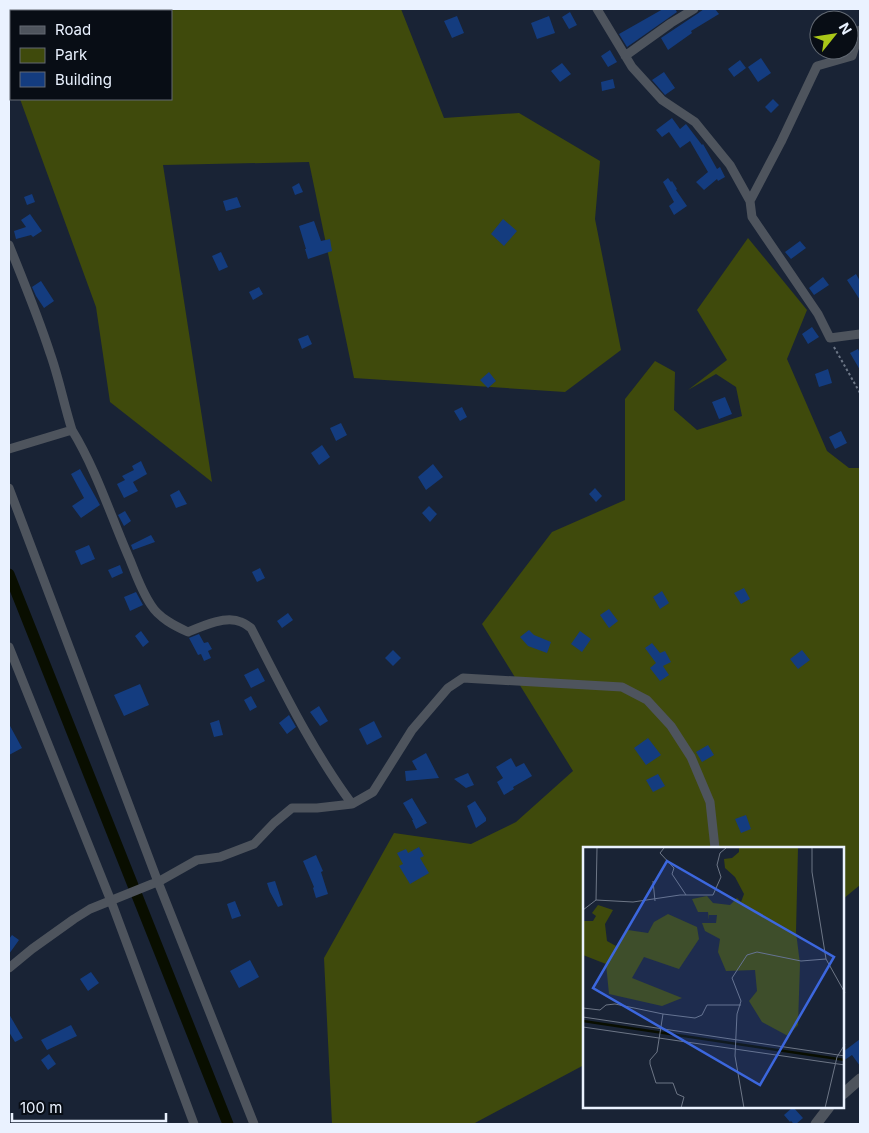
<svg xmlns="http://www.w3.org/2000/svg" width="869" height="1133" font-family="Inter,sans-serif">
  <rect width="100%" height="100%" fill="#192335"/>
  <!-- green -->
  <path fill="#3f4a0c" d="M144 9H401L444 118 519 113 600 161 595 219 621 350 565 392 354 378 309 162 163 165 212 482 110 402 96 307 20 99H171V11H141Z
    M748 238 807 310 787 359 827 451 849 468H860V885L843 899V848H584V1065L473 1124H332L324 958 394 833 471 844 516 822 573 771 482 624 552 532 625 500V399L655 361 675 372 674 410 697 430 742 416 736 387 716 374 688 390 727 360 697 310Z"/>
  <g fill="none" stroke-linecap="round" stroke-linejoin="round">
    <!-- canal -->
    <path stroke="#090e00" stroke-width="11" d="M9 574 228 1124"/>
  </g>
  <!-- building -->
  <path fill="#143c7f" d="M663 9H675L677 12 627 47 619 34Z
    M704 9H715L719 14 691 31 692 33 668 50 661 38 697 14Z
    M570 12 577 25 569 29 562 17Z
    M457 16 464 33 452 38 444 21Z
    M549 16 555 33 537 39 531 23Z
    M610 50 617 62 608 67 601 56Z
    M761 58 771 73 758 82 748 67Z
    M740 60 746 68 734 77 728 69Z
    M562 63 571 74 560 82 551 71Z
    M664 72 675 88 665 95 652 80Z
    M613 79 615 88 602 91 601 82Z
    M773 99 779 105 771 113 765 107Z
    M672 118 680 129 686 124 702 145 703 144 717 169 720 167 725 177 718 181 717 179 704 190 696 182 708 172 690 141 680 148 669 132 662 137 656 130Z
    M668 178 671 182 672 181 677 189 676 190 687 206 674 215 669 206 674 202 663 182Z
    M299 183 303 192 295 195 292 187Z
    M32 194 35 202 27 205 24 197Z
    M237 197 241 207 226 211 223 201Z
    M30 214 42 231 33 237 31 235 16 239 14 231 26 227 21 220Z
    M503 219 517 231 504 246 491 234Z
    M314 221 321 241 330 239 332 251 308 259 305 249H306L299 226Z
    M800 241 806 248 791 259 785 252Z
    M221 252 228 267 219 271 212 256Z
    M856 274 860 281V300L847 280Z
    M823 277 829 285 814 295 809 288Z
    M41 281 54 301 44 308 36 296 32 287Z
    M259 287 263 294 253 300 249 292Z
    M812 327 819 337 808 344 802 334Z
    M308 335 312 344 302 349 298 339Z
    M858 349 860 353V370L850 353Z
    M828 369 832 383 819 387 815 374Z
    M489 372 496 381 488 388 480 380Z
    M725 397 732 414 719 419 712 402Z
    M462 407 467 417 460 421 454 411Z
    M341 423 347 435 336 441 330 428Z
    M841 431 847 443 835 449 829 437Z
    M322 445 330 457 319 465 311 453Z
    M141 461 147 474 133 482 138 491 124 498 117 484 125 480 122 476 134 470 132 466Z
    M433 464 443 477 426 490 418 477Z
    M80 469 100 505 81 518 72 506 84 498 71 474Z
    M595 488 602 496 596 502 589 494Z
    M179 490 187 504 176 508 170 495Z
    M429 506 437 514 430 522 422 513Z
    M125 511 131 521 124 526 118 515Z
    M151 535 155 542 133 550 131 545Z
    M89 545 95 559 81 565 75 551Z
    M120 565 123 573 112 578 108 570Z
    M260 568 265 578 257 582 252 572Z
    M744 588 750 599 741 604 734 593Z
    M662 591 669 603 660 609 653 597Z
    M136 592 143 605 130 611 124 597Z
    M609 609 618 621 609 628 600 615Z
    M288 613 293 620 282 628 277 621Z
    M529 630 534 635 551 642 547 653 528 646 520 637Z
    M141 631 149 642 143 647 135 636Z
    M580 631 591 639 582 652 571 644Z
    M199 634 204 643 208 642 212 649 208 651 211 658 204 661 201 654 198 655 189 638Z
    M652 643 660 653 665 651 671 662 663 666 669 675 660 681 650 668 656 663 645 648Z
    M393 650 401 658 393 666 385 658Z
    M802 650 810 660 798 669 790 659Z
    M258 668 265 681 251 688 244 675Z
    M140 684 149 705 124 716 114 695Z
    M251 696 257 707 250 711 244 700Z
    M319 706 328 721 320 726 310 712Z
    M289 715 296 727 287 734 279 723Z
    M219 720 223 735 214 737 210 723Z
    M374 721 382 737 367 745 359 729Z
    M9 724 22 748 9 755Z
    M648 738 661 755 646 765 634 748Z
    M708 745 714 755 702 762 696 752Z
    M426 753 439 778 406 781 405 771 417 770 412 761Z
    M511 758 516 767 524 763 532 776 513 787 514 789 504 795 497 782 503 778 496 767Z
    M468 773 474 785 466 788 454 779Z
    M658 774 665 786 653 792 646 780Z
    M412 798 427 823 416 829 412 820H413L403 803Z
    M475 801 486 818V821L476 828 467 806Z
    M746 815 751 829 741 833 735 819Z
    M419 847 424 856 420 858 429 873 410 884 399 866 403 864 397 853 406 849 408 853Z
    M316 855 323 871 321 872 328 894 316 898 313 888 314 887 303 861Z
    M275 881 283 905 278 907 270 892 267 883Z
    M235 901 241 916 232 919 227 904Z
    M12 935 19 940 9 954V939Z
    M250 960 259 977 239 988 230 971Z
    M91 972 99 983 88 991 80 979Z
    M9 1014 23 1038 15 1042 9 1032Z
    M71 1025 77 1036 47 1050 41 1040Z
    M860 1039V1066L852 1055 843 1061V1052Z
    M49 1054 56 1064 48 1070 41 1060Z
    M793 1107 803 1118 796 1124H794L791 1121 790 1122 784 1115Z"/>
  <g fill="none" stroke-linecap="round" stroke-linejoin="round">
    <!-- path -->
    <path stroke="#6d7787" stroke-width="2" stroke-dasharray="2.5 2.5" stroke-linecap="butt" d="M834 347 860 393"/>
    <!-- minor -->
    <path stroke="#4e545d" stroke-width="9" d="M597 9 632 67 662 100 695 122 730 165 750 201 752 217 818 314 830 338 860 334
      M625 56 671 23 694 9
      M750 201 781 142 817 66 852 56 860 30
      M9 245C23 280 38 316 50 353 59 378 64 405 72 430
      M9 449 72 430C97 471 111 517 130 560 136 575 142 592 151 605 159 618 175 626 188 632 202 626 226 615 241 622 244 623 248 626 251 628 282 688 312 750 352 804
      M9 488 158 882 254 1124
      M9 647 111 901 194 1124
      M9 968 32 949 74 919 90 909 152 884 158 882 197 860 220 857 254 844 274 823 292 808H317L352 804 373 792 412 730 448 688 463 678 622 687 647 700 671 726 691 757 710 802 715 848"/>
    <!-- tertiary -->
    <path stroke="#4e545d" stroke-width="11" d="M843 1094 860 1079
      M816 1124 829 1107"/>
  </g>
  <!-- overview -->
  <g transform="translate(583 847)">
    <rect width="261" height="261" fill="#192335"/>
    <path d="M156 1H215L213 85 217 117 215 178 205 189 179 175 166 154 174 144 172 123 143 124 135 105 137 92 122 84 119 76H133L134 68H126V73L125 65H115L109 52 124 49 130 56 147 58 154 51 158 55 161 47 152 30 142 21 141 12 149 11 156 5ZM15 58 30 63 22 77 24 94 33 99 45 83 65 86 71 75 85 67 114 80 116 92 96 122 61 110 49 131 99 151 79 159 26 147 23 117 0 108V74H10L13 69 9 66Z" fill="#3f4a0c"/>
    <path fill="none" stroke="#090e00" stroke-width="2.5" d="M0 174 262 213"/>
    <path fill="none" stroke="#6d7686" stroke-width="1" d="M81 1 77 6 91 21 89 27 103 48M229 1V25L243 112 262 146M70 34 72 54M13 53 50 55 97 48H130L138 30 134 18 137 6 143 1M0 63 13 53 14 1M0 161 17 163 23 158 32 157 80 167M0 170 262 209M0 180 262 218M98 261 101 250 94 247 90 236H73L67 217V213L74 205 80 167 112 171 119 168 124 158H158M161 261 152 209 154 167 158 154 149 131 164 108 174 105 218 114 243 112M242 261 254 210 262 197"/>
    <path fill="#3c67de" fill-opacity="0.15" stroke="#3c67de" stroke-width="2.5" d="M84 14 251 110 177 238 10 141Z"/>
    <rect width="261" height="261" fill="none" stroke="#eaf2ff" stroke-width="2.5"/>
  </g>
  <!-- border -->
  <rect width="869" height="1133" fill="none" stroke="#eaf2ff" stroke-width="20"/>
  <!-- legend -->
  <rect x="10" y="10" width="162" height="90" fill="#080d15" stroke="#626973"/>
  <rect x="20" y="26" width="25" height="8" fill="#4e545d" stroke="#626973"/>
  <text x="55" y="35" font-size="15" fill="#eaf2ff">Road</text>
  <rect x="20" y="48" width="25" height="15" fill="#3f4a0c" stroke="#626973"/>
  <text x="55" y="60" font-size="15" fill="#eaf2ff">Park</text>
  <rect x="20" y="72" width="25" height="15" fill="#143c7f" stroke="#626973"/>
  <text x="55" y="85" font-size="15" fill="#eaf2ff">Building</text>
  <!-- north arrow -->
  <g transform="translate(834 35) rotate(60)"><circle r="24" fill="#080d15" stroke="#626973"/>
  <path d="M0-4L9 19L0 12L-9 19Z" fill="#aac718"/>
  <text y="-8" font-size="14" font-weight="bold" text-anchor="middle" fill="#eaf2ff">N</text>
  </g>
  <!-- scale -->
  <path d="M12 1113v8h154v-8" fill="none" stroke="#eaf2ff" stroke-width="2.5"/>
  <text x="20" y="1113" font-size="15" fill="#eaf2ff" stroke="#080d15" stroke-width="4" paint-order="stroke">100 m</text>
</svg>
